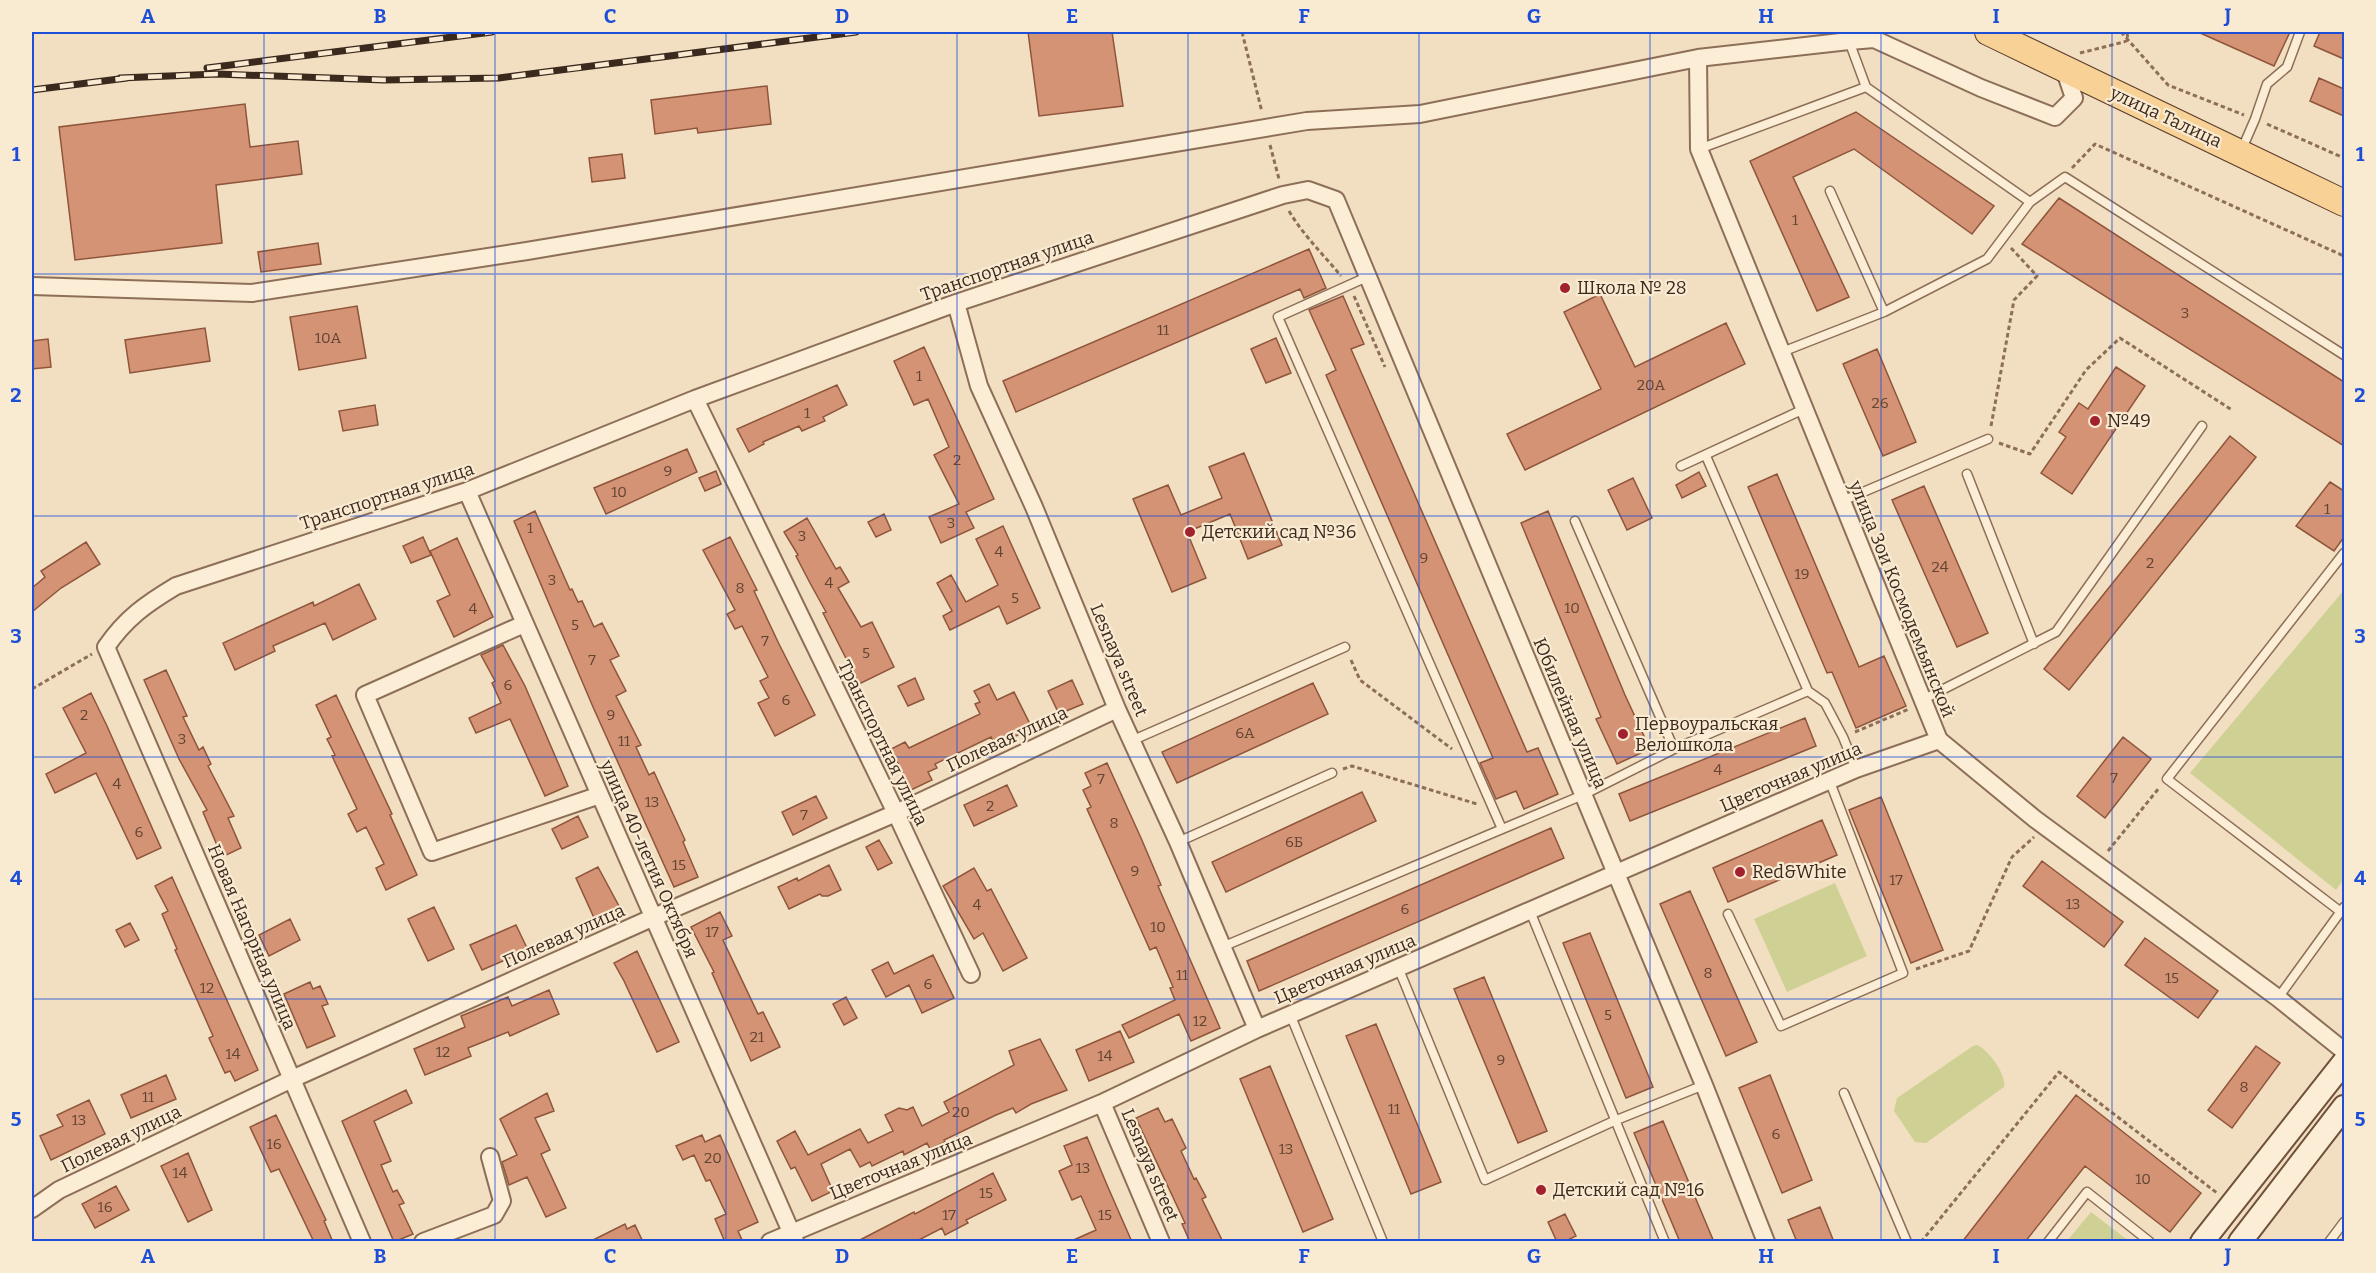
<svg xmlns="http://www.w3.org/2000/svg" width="2376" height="1273" font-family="Bitter,serif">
  <rect width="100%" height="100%" fill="#f2dfc2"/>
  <!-- green -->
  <path fill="#cfd194" d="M2344 590V879L2336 890 2190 773Z
    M1835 883 1867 956 1787 992 1754 919Z
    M1977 1045C1988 1049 2007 1075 2004 1087L1926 1143 1915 1142 1894 1111 1897 1098 1973 1046Z
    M2091 1212 2129 1241H2067Z"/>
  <!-- building -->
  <path fill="#d39374" stroke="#8f553b" stroke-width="1.5" d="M1028 32H1112L1123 106 1039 116Z
    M2198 32H2290L2274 66Z
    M2320 32H2344V59L2314 46Z
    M2319 78 2344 89V116L2310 101Z
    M767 86 771 124 698 133 697 128 655 134 651 100Z
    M245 104 250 147 298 141 302 174 216 185 222 243 75 260 59 127Z
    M1856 112 1994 206 1972 234 1854 149 1793 177 1849 297 1817 311 1750 161Z
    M622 154 625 178 592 182 589 158Z
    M2059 198 2344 382V446L2022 244Z
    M318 243 321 264 261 272 258 252Z
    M1309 249 1326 288 1304 298 1300 289 1016 412 1003 381Z
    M1600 294 1635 367 1726 323 1745 364 1525 470 1507 434 1601 389 1564 312Z
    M1343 296 1364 344 1351 349 1527 752 1538 748 1558 794 1524 809 1516 791 1496 799 1480 763 1493 758 1326 375 1336 370 1309 310Z
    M357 306 366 358 299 370 290 317Z
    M205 328 210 361 130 373 125 340Z
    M1276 338 1291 373 1266 383 1251 349Z
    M48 339 51 367 32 369V341Z
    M924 347 994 499 966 512 974 528 941 543 929 517 959 504 934 455 949 447 928 399 914 405 894 361Z
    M1877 349 1916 442 1883 456 1843 364Z
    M2116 367 2145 386 2072 494 2041 473 2066 437 2059 432 2079 403 2088 409Z
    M837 385 847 405 823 417 825 421 802 431 799 426 763 442 764 444 749 452 737 429Z
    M375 405 378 425 343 431 339 411Z
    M2230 436 2256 457 2069 690 2044 669Z
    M687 449 697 472 606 514 594 488Z
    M1244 453 1282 545 1248 559 1230 514 1187 532 1206 578 1172 592 1133 499 1168 485 1181 515 1222 498 1209 467Z
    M716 471 721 484 705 491 699 478Z
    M1699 472 1706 486 1682 498 1676 485Z
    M1777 474 1859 667 1884 656 1906 706 1856 728 1832 672 1827 673 1748 487Z
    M1633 478 1652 518 1627 530 1608 490Z
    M2330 482 2344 491V537L2334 551 2296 526Z
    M1924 486 1988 633 1957 647 1892 500Z
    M535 511 570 590 572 589 578 602 582 601 594 627 602 623 619 656 610 660 626 691 616 696 641 745 636 747 649 775 654 772 685 840 683 842 698 877 674 887 593 707 514 521Z
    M1548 511 1625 695 1650 749 1617 764 1596 719 1601 717 1521 523Z
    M884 514 891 530 876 537 868 522Z
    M807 518 836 569 840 567 849 582 838 588 861 627 872 622 894 667 859 684 823 613 826 612 810 583 796 556 798 555 784 532Z
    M1003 526 1040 608 1007 624 999 606 950 630 943 616 952 611 937 583 951 575 966 602 998 585 976 539Z
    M423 537 431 555 411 563 403 546Z
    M730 537 757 590 754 591 779 644 815 715 775 736 758 703 769 698 760 681 768 677 742 626 735 629 727 614 735 610 703 550Z
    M457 538 493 617 454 637 437 601 450 595 430 551Z
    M86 542 100 564 61 588 32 612V588L45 577 41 571Z
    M359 584 376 619 333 640 325 623 273 646 275 651 235 670 223 643 313 602 314 606Z
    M503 645 525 686 568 786 545 796 510 719 476 733 469 718 501 703 492 683 495 681 481 655Z
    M166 670 187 716 183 717 199 750 203 747 211 764 208 766 234 816 228 818 241 848 222 857 203 812 207 810 179 759 144 680Z
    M915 678 924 699 908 706 898 686Z
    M1072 680 1083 704 1059 714 1048 691Z
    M1313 683 1328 714 1177 783 1162 752Z
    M989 684 997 700 1014 692 1032 728 996 746 991 737 935 764 937 768 928 772 932 780 911 790 891 749 905 742 909 748 980 714 975 704 980 702 974 691Z
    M91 693 107 726 161 848 137 859 96 773 55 793 46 774 86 753 63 708Z
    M336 695 392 814 390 815 417 875 386 890 376 868 384 864 366 827 357 832 348 814 357 809 332 756 335 755 327 739 331 737 316 705Z
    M1805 718 1816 746 1630 821 1619 794Z
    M2123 737 2151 759 2105 818 2077 796Z
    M1107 763 1141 838 1161 885 1158 886 1220 1028 1191 1041 1179 1014 1129 1038 1122 1025 1175 1000 1170 988 1173 987 1156 947 1150 950 1087 809 1091 807 1083 790 1091 786 1085 773Z
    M1007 785 1017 806 974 826 964 805Z
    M1362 792 1376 821 1226 892 1212 862Z
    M816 796 827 818 793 835 782 812Z
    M1881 797 1943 950 1911 963 1849 810Z
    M578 816 588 837 562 849 552 829Z
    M1822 820 1837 855 1728 902 1713 868Z
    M1551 828 1564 858 1259 991 1247 961Z
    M879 840 892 863 878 870 866 847Z
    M2042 861 2123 922 2104 947 2023 886Z
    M829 865 841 890 828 896H822L820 894 789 909 778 887 797 878 798 881Z
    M598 867 620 908 595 920 576 878Z
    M974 868 987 891 991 889 1027 958 1003 971 983 933 974 939 943 886Z
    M172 877 258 1070 235 1081 230 1071 225 1073 209 1038 213 1036 175 950 177 949 162 914 168 911 155 886Z
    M1690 891 1757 1042 1726 1056 1660 904Z
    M434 907 454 949 428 961 408 919Z
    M720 912 732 936 723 940 758 1014 763 1012 780 1047 751 1061 712 973 714 972 691 927Z
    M290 919 300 940 269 956 259 935Z
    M130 923 139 940 125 947 116 930Z
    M516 925 528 950 482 970 470 945Z
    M1590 933 1653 1087 1626 1098 1563 943Z
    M2145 938 2218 991 2198 1018 2125 965Z
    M637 951 679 1042 657 1052 624 981 614 963Z
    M933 955 954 998 922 1013 909 985 886 997 872 970 888 962 894 974Z
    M1484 977 1547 1131 1518 1143 1454 989Z
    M310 982 313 989 320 986 328 1004 322 1006 335 1036 307 1048 284 994Z
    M549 990 559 1014 510 1036 508 1032 468 1048 471 1056 425 1075 414 1049 465 1027 461 1016 508 997 512 1006Z
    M846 997 857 1018 844 1025 833 1004Z
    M1376 1024 1441 1182 1411 1194 1346 1036Z
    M1120 1031 1134 1062 1089 1081 1076 1050Z
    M1040 1039 1067 1090 1031 1104 1016 1113 1013 1108 996 1115 944 1140 945 1142 930 1149 927 1143 904 1155 903 1151 872 1166 870 1162 860 1167 850 1149 821 1164 833 1191 812 1201 795 1167 791 1169 777 1141 795 1131 808 1155 860 1129 868 1143 893 1131 885 1115 899 1108 907 1110 913 1107 922 1126 949 1112 944 1102 1014 1065 1009 1051Z
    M2256 1046 2280 1063 2232 1128 2208 1110Z
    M1270 1066 1333 1219 1303 1232 1240 1079Z
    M166 1075 176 1099 131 1118 121 1095Z
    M1770 1075 1812 1180 1782 1193 1739 1088Z
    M406 1090 412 1103 374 1121 391 1161 381 1165 393 1192 397 1190 404 1203 399 1205 413 1234 394 1242 342 1121Z
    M547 1093 554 1111 535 1118 550 1150 541 1154 566 1208 546 1217 527 1177 509 1185 502 1162 517 1155 500 1119Z
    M2076 1095 2201 1193 2170 1232 2085 1166 2025 1242H1962Z
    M89 1100 105 1134 51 1160 40 1136 63 1126 57 1115Z
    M1158 1108 1165 1122 1172 1119 1186 1148 1181 1151 1194 1179 1196 1178 1206 1197 1202 1199 1223 1242H1190L1182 1224 1185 1223 1136 1118Z
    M276 1115 326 1220 324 1221 333 1242H314L279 1169 271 1172 250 1127Z
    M1663 1121 1714 1242H1680L1634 1133Z
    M702 1135 705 1142 720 1135 758 1222 738 1231 743 1242H725L715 1219 726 1214 710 1180 706 1181 694 1155 683 1160 676 1146Z
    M1087 1137 1107 1185 1132 1242H1069L1096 1230 1081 1196 1072 1200 1059 1171 1072 1165 1064 1146Z
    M188 1153 212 1210 188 1222 161 1166Z
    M993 1173 1006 1200 966 1220 968 1223 945 1235 942 1228 915 1242H856L914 1212 915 1214Z
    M116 1186 129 1210 95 1228 82 1204Z
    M1820 1207 1834 1242H1797L1788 1220Z
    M1565 1214 1576 1236 1564 1242H1557L1548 1222Z
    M625 1224 627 1229 635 1225 643 1242H589Z"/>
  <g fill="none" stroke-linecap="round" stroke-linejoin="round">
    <defs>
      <path id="lane" d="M1699 149 1866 87 1849 41
        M2242 149 2255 119 2267 84 2287 67 2300 32
        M1830 191 1884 312
        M2030 202 2065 177 2344 355
        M1367 277 1278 317 1502 829
        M1782 352 1884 312 1987 259 2030 202 1866 87
        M1681 466 1804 409
        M1967 474 2034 644
        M1842 501 1988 439
        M1575 521 1674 749
        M1808 691 1825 703 1843 737 1856 769
        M1922 700 2056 632 2202 426
        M1131 741 1345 647
        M1178 842 1332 773
        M1530 911 1665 1242
        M2341 912 2167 779 2344 553
        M1728 914 1781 1026 1903 973 1830 782
        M1222 947 1583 795 1674 749 1808 691 1706 456
        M1398 967 1485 1180 1614 1121 1704 1085
        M2278 998 2344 907
        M1290 1014 1383 1242
        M1844 1093 1907 1242
        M2048 1242 2087 1192 2150 1242
        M2329 1242 2344 1222"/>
      <path id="street" d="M1698 58 1699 149 1939 740 2035 819 2278 998 2344 1051
        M32 286 252 293 527 251 1307 121 1420 114 1698 58 1849 41 1874 39 1981 88 2055 117 2074 98 2064 68
        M956 303 979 386 1034 507 1117 709 1178 842 1257 1029
        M695 399 896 813 971 974
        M467 491 795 1241
        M524 624 365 695 432 852 600 795
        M1102 1103 1161 1242
        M32 1209 59 1190 292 1079 654 917 896 813 1117 709
        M362 1242 106 647C126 618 146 604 176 586L467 491 695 399 956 303 1283 195 1308 190 1336 200 1704 1085 1766 1242
        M423 1242 494 1215 502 1201 490 1157
        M770 1242 1102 1103 1257 1029 1856 769 1939 740"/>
      <path id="secondary" d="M2202 1242 2344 1062
        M2240 1242 2344 1107"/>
      <path id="primary" d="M1988 32 2344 203"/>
    </defs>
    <!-- lane casing -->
    <use href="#lane" stroke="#8d6f57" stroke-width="11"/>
    <!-- street casing -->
    <use href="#street" stroke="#8d6f57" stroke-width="20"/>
    <!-- secondary casing -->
    <use href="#secondary" stroke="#6f503a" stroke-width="26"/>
    <!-- primary casing -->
    <use href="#primary" stroke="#5b3e2c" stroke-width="28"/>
    <!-- path -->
    <path stroke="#8d6f57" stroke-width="3" stroke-dasharray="4.5 3" stroke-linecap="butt" d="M1242 32 1262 112
      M2121 32 2168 85 2244 115
      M2080 53 2124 42 2128 40 2127 32
      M2267 124 2344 158
      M1270 145 1279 179
      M2072 168 2095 144 2344 256
      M1289 211C1303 235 1323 254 1341 276
      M1354 296 1385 367
      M1991 426 2014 300 2037 276 2011 248
      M1999 443 2030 454 2086 370 2120 338 2232 410
      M1351 660 1360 680 1452 749
      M32 689 92 654
      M1855 732 1909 709
      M1343 769 1352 766 1477 804
      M2108 851 2159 788
      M1916 969 1969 951 2012 857 2034 837
      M1921 1242 2059 1072 2217 1193"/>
    <!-- lane -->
    <use href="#lane" stroke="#fcedd6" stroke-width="8"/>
    <!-- street -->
    <use href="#street" stroke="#fcedd6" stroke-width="16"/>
    <!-- secondary -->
    <use href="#secondary" stroke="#fcedd6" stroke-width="22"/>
    <!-- primary -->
    <use href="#primary" stroke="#f8d196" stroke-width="26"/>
    <defs>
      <path id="rail" d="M207 68 492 32
        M120 78 217 74 384 80 499 78 856 32
        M32 90 127 78"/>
    </defs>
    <!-- rail casing -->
    <use href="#rail" stroke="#3c291d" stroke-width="7"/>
    <!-- rail -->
    <use href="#rail" stroke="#f9ead2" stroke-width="4.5" stroke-dasharray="14" stroke-linecap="butt"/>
  </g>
  <!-- grid -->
  <path fill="none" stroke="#1d4ed8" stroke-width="1.5" stroke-opacity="0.55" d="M264 32V1242M495 32V1242M726 32V1242M957 32V1242M1188 32V1242M1419 32V1242M1650 32V1242M1881 32V1242M2112 32V1242M32 274H2344M32 516H2344M32 757H2344M32 999H2344"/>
  <!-- markers -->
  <g fill="#a2212e" stroke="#f9ead2" stroke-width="2">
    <circle cx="1565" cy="288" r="6"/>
    <circle cx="2095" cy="421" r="6"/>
    <circle cx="1190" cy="532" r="6"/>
    <circle cx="1623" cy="734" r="6"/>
    <circle cx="1740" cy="872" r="6"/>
    <circle cx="1541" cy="1190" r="6"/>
  </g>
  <g text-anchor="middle" stroke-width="4.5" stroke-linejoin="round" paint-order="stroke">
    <!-- number labels -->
    <g font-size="15" fill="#624433">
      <text x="1795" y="225">1</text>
      <text x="2185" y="318">3</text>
      <text x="1163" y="335">11</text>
      <text x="328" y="343">10А</text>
      <text x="919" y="381">1</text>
      <text x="1651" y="390">20А</text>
      <text x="1880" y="408">26</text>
      <text x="807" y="418">1</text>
      <text x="957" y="465">2</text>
      <text x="668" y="476">9</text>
      <text x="619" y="497">10</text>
      <text x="2327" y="514">1</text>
      <text x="951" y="528">3</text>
      <text x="530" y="533">1</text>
      <text x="802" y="541">3</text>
      <text x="999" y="557">4</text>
      <text x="1424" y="563">9</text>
      <text x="2150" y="568">2</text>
      <text x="1940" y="572">24</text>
      <text x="1802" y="579">19</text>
      <text x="552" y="585">3</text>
      <text x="829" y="588">4</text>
      <text x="740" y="593">8</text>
      <text x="1015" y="603">5</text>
      <text x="1572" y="613">10</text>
      <text x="473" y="614">4</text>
      <text x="575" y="630">5</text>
      <text x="765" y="646">7</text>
      <text x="866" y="658">5</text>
      <text x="592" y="665">7</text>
      <text x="508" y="690">6</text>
      <text x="786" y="705">6</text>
      <text x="84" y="720">2</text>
      <text x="611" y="720">9</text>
      <text x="1245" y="738">6А</text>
      <text x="182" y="744">3</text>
      <text x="624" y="746">11</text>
      <text x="1718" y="775">4</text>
      <text x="2114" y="783">7</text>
      <text x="1101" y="784">7</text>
      <text x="117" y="789">4</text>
      <text x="652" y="807">13</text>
      <text x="990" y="811">2</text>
      <text x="804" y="820">7</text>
      <text x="1114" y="828">8</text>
      <text x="139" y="837">6</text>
      <text x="1294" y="847">6Б</text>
      <text x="679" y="870">15</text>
      <text x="1135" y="876">9</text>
      <text x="1896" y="885">17</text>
      <text x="2073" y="909">13</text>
      <text x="977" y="910">4</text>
      <text x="1405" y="914">6</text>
      <text x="1158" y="932">10</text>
      <text x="712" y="937">17</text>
      <text x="1708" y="978">8</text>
      <text x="1182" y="980">11</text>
      <text x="2172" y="983">15</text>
      <text x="928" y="989">6</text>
      <text x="207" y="993">12</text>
      <text x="1608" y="1020">5</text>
      <text x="1200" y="1026">12</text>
      <text x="757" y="1042">21</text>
      <text x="443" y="1057">12</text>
      <text x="233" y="1059">14</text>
      <text x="1105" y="1061">14</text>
      <text x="1501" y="1065">9</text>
      <text x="2244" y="1092">8</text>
      <text x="148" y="1102">11</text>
      <text x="1394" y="1114">11</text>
      <text x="961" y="1117">20</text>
      <text x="79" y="1125">13</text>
      <text x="1776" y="1139">6</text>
      <text x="274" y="1149">16</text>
      <text x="1286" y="1154">13</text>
      <text x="713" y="1163">20</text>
      <text x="1083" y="1173">13</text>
      <text x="180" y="1178">14</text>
      <text x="2143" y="1184">10</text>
      <text x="986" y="1198">15</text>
      <text x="105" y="1212">16</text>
      <text x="949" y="1220">17</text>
      <text x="1105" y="1220">15</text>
    </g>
    <!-- street labels -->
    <g font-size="18" fill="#3c291d" stroke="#f9ead2">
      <text transform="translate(2166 117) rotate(25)" y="6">улица Талица</text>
      <text transform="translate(1007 266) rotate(-19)" y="6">Транспортная улица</text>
      <text transform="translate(387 496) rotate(-18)" y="6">Транспортная улица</text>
      <text transform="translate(1902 599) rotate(68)" y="6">улица Зои Космодемьянской</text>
      <text transform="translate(1119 660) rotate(67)" y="6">Lesnaya street</text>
      <text transform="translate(1570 713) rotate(67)" y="6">Юбилейная улица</text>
      <text transform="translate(1007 739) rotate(-25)" y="6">Полевая улица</text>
      <text transform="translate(883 743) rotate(64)" y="6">Транспортная улица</text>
      <text transform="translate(1791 777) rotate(-23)" y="6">Цветочная улица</text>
      <text transform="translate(649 859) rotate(66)" y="6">улица 40-летия Октября</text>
      <text transform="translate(564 936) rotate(-24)" y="6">Полевая улица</text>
      <text transform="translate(252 937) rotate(67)" y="6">Новая Нагорная улица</text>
      <text transform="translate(1345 969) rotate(-23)" y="6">Цветочная улица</text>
      <text transform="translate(121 1139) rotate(-26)" y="6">Полевая улица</text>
      <text transform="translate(1150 1165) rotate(67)" y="6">Lesnaya street</text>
      <text transform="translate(901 1166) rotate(-22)" y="6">Цветочная улица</text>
    </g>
    <!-- poi labels -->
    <g font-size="18" fill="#3c291d" stroke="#f9ead2" text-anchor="start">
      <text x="1577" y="294">Школа № 28</text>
      <text x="2107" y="427">№49</text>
      <text x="1202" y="538">Детский сад №36</text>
      <text x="1635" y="730">Первоуральская<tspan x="1635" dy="21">Велошкола</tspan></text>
      <text x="1752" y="878">Red&amp;White</text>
      <text x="1553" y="1196">Детский сад №16</text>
    </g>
  </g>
  <!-- border -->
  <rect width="2376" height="1273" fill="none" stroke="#f9ead2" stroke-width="66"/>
  <rect x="33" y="33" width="2310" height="1207" fill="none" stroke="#1d4ed8" stroke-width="2"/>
  <g font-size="20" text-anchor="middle" font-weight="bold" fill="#1d4ed8">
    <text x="148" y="23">A</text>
    <text x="380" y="23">B</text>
    <text x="610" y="23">C</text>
    <text x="842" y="23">D</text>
    <text x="1072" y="23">E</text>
    <text x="1304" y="23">F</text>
    <text x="1534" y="23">G</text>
    <text x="1766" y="23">H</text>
    <text x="1996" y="23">I</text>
    <text x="2228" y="23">J</text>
    <text x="16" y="161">1</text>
    <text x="2360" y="161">1</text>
    <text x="16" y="402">2</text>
    <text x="2360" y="402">2</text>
    <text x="16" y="643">3</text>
    <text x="2360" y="643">3</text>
    <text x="16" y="885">4</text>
    <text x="2360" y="885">4</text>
    <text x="16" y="1126">5</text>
    <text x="2360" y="1126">5</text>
    <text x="148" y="1263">A</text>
    <text x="380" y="1263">B</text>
    <text x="610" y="1263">C</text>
    <text x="842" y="1263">D</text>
    <text x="1072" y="1263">E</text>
    <text x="1304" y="1263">F</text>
    <text x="1534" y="1263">G</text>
    <text x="1766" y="1263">H</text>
    <text x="1996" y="1263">I</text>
    <text x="2228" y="1263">J</text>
  </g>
</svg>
